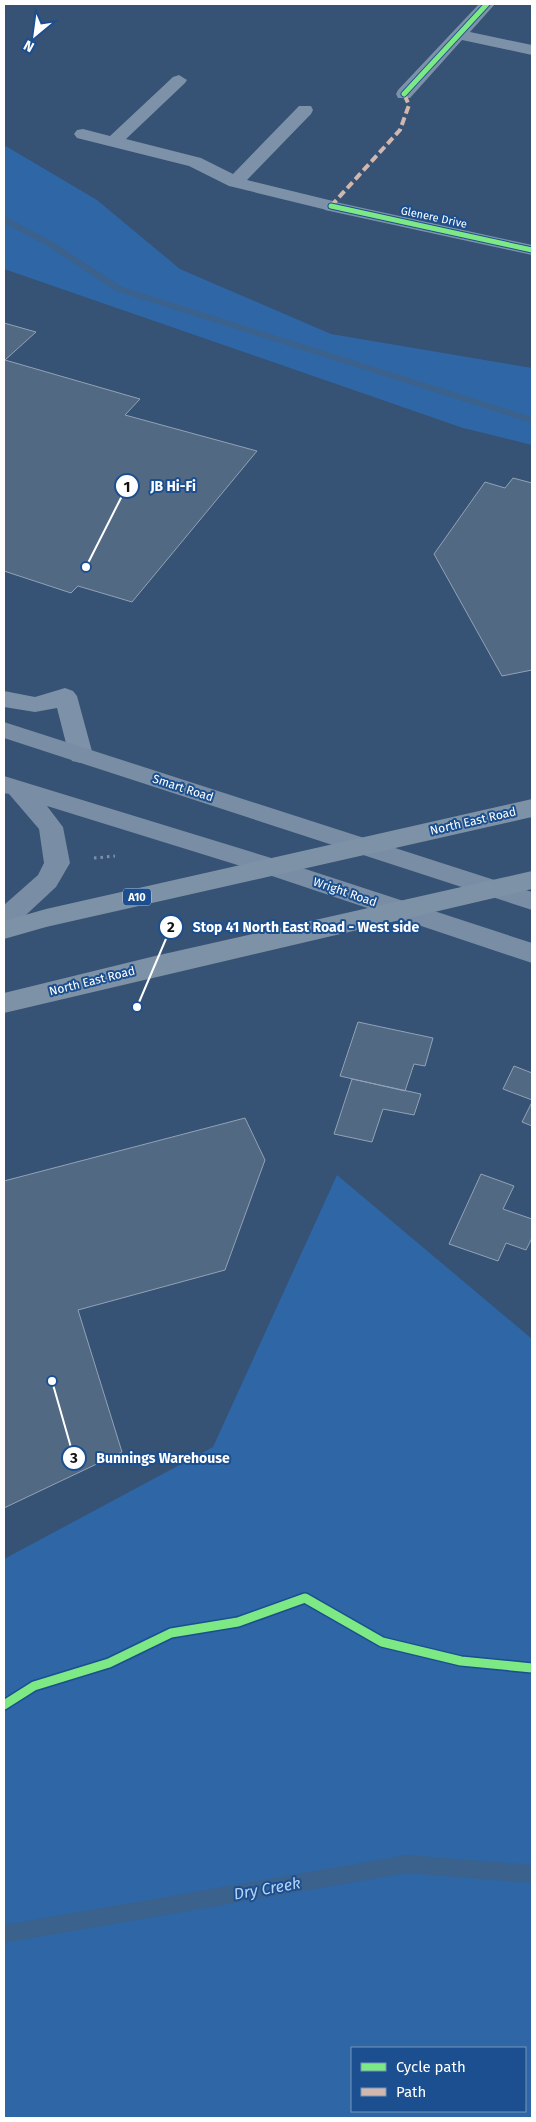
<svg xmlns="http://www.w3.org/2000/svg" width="536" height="2122" font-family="'Fira Sans',sans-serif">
  <rect width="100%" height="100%" fill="#365274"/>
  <!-- green -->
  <path fill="#2f66a5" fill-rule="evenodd" d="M4 145 97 200 180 269 331 334 532 368V445L463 428 4 269Z
    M337 1175 532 1339V2118H4V1559L213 1447ZM352 2048H525V2111H352Z"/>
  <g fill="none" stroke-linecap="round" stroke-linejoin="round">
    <!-- stream -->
    <path fill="#3b618d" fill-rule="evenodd" d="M4 216 53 242 122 287 532 417V423L116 291 47 246 4 223Z
      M407 1855 532 1865V1883L407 1873 4 1943V1925Z"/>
  </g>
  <!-- building -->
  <path fill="#526984" stroke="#92a2b6" d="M4 323 36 332 5 360 140 399 125 415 257 451 132 602 78 586 71 593 4 571Z
    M513 478 532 483V670L502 676 434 554 485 482 505 488Z
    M358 1022 433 1038 425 1066 414 1064 405 1091 340 1076Z
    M514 1066 532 1073V1100L503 1089Z
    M352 1079 421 1094 414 1115 383 1109 372 1142 334 1134Z
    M532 1102V1126L522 1122Z
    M245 1118 265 1160 225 1270 78 1310 122 1452 4 1508V1181Z
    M481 1174 514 1186 503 1209 532 1219V1238L526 1250 506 1243 498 1261 449 1244Z"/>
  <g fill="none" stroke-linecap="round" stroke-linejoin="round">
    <!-- path -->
    <path stroke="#7d92a8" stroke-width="3" stroke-dasharray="2.5 4" stroke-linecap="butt" d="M94 858 115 856"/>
    <!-- lane -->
    <path fill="#7d92a8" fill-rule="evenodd" d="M179 75 187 80 185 83 126 139 201 158 233 174 299 106H311L313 110 311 114 247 180 337 202 340 206 337 210 331 211 229 186 189 166 77 138 74 134 77 130 83 129 110 136 173 77Z
      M65 688 73 691 77 696 93 755 90 761 81 763 72 761 69 755 57 708 35 712 4 707V691L35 697Z"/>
    <!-- street -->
    <path fill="#7d92a8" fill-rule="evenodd" d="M479 4H495L470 32 532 45V55L462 40 410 98H398L396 94 398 90Z
      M331 201 532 245V255L325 210 322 206 325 202Z"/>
    <!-- secondary -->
    <path fill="#798da4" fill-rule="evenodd" d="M4 722 532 892V910L4 738Z
      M4 776 281 861 532 943V963L263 873 47 806 63 827 70 863 56 887 13 927 4 929V905L38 875 44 863 39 829 9 794 4 793Z"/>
    <!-- highway -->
    <path fill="#7e92a7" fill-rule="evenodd" d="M532 799V817L46 927 4 939V921L46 909Z
      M532 871V889L4 1013V993L155 956Z"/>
    <!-- quiet -->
    <path stroke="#d1b7ad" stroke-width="4" stroke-dasharray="8 4" stroke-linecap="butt" d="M331 206 400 130 409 105 404 94"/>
    <defs>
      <path id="cycleway-far1" d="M404 94 487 4
        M331 206 532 250"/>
      <path id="cycleway" d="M4 1705 34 1686 109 1663 171 1633 238 1622 305 1598 382 1642 461 1661 532 1668"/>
    </defs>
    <!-- cycleway-far1 casing -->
    <use href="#cycleway-far1" stroke="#1b4f8f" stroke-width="7"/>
    <!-- cycleway casing -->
    <use href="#cycleway" stroke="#1b4f8f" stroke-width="12"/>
    <!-- cycleway-far1 -->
    <use href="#cycleway-far1" stroke="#7ce984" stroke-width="5"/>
    <!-- cycleway -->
    <use href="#cycleway" stroke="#7ce984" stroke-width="9"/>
  </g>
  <g text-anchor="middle" stroke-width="4" stroke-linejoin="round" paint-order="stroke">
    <!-- far-street labels -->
    <g font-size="11" fill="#fff" stroke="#1b4f8f">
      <text transform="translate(434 217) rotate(12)" y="4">Glenere Drive</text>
    </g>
    <!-- shield labels -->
    <rect fill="#1b4f8f" stroke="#bbcadd" stroke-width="1" x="123" y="888.5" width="28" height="17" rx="4"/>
    <g font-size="11" font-weight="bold" fill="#fff">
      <text x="137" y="901">A10</text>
    </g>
    <!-- street labels -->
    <g font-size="12" fill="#fff" stroke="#1b4f8f">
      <text transform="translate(183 788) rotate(18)" y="4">Smart Road</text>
      <text transform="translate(473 821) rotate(-13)" y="4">North East Road</text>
      <text transform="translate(345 892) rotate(19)" y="4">Wright Road</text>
      <text transform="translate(92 981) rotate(-14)" y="4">North East Road</text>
    </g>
    <!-- near-water labels -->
    <g font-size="16" font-style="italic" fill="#b5d3f5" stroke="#1b4f8f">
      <text transform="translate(267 1888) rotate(-10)" y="6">Dry Creek</text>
    </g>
  </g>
  <!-- callouts -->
  <path fill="none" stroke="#fff" stroke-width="2" d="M86 567L127 486M137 1007L171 927M52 1381L74 1458"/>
  <g fill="#fff" stroke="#1b4f8f" stroke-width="2">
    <circle cx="86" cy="567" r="5"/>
    <circle cx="137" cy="1007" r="5"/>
    <circle cx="52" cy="1381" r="5"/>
    <circle cx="127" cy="486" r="12"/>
    <circle cx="171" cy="927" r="12"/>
    <circle cx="74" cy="1458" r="12"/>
  </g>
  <g font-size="15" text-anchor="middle" font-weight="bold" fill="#111">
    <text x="127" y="492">1</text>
    <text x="171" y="932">2</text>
    <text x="74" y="1463">3</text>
  </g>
  <g font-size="14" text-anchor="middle" font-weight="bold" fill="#fff" stroke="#1b4f8f" stroke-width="4" stroke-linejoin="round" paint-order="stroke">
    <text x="173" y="491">JB Hi-Fi</text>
    <text x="306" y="932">Stop 41 North East Road - West side</text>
    <text x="163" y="1463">Bunnings Warehouse</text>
  </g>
  <!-- border -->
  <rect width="536" height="2122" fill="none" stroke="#ffffff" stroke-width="10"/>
  <!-- legend -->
  <rect x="351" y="2047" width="175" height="65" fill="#1b4f8f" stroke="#7695bc"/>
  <rect x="361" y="2063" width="25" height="8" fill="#7ce984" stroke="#7695bc"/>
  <text x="396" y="2072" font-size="15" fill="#ffffff">Cycle path</text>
  <rect x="361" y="2088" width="25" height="8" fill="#d1b7ad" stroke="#7695bc"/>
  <text x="396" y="2097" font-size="15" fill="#ffffff">Path</text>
  <!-- north arrow -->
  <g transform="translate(35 35) rotate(209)" stroke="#1b4f8f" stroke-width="4" paint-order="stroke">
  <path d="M0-4L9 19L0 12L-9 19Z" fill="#ffffff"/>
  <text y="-8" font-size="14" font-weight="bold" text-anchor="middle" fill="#ffffff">N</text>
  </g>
</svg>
